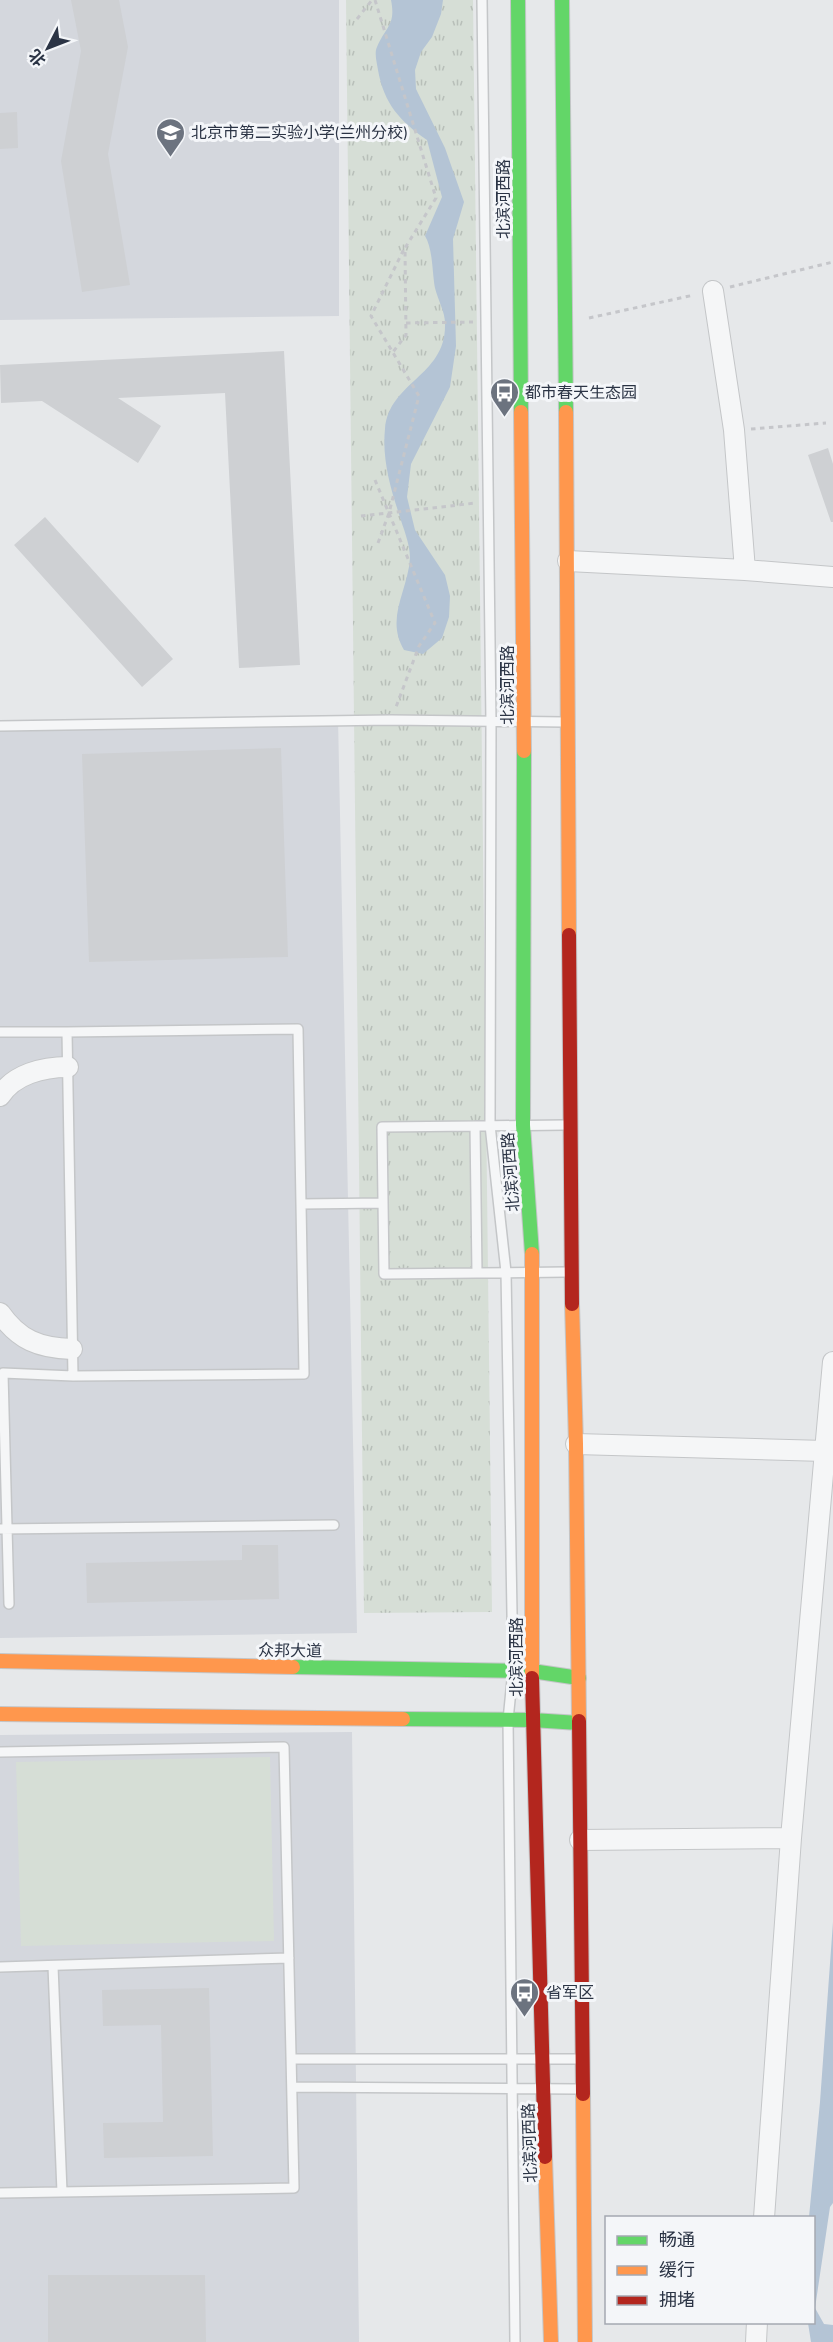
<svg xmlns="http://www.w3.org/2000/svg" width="833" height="2342" font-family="'Titillium Web','Noto Sans SC',sans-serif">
  <defs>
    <pattern id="park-tufts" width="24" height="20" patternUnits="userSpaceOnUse" patternTransform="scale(1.5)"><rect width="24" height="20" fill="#d6ded6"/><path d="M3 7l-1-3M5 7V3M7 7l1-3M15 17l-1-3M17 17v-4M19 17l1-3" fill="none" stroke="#b8bfb9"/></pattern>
  </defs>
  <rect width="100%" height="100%" fill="#e6e8ea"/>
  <!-- built -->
  <path fill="#d4d7dd" d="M0 0H339V316L0 320Z
    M338 718 357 1633 0 1638V724Z
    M352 1732 359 2342H0V1735Z"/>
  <!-- green -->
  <path fill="#d6ded6" d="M270 1757 274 1941 21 1946 16 1762Z"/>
  <!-- park -->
  <path fill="url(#park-tufts)" d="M346 0H473L492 1612 364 1613Z"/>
  <!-- water -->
  <path fill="#b4c4d5" d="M391 0H443L441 14 432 37 421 52 415 70 416 89 445 148 464 202 453 239 456 346 450 387 411 464 407 497 415 530 445 575 450 596 449 617 442 638 423 654 404 650C385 618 408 591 410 558 410 543 403 528 399 514 390 487 382 458 385 429 389 381 447 376 445 323 445 312 438 300 435 288 432 272 433 249 425 236L442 197 427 140C400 121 384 104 378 70 377 63 374 53 377 47 386 26 396 25 391 0Z
    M833 1922V2203L830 2207 815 2308 824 2324 833 2325V2342H811L808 2323 814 2322V2218L809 2217 820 2102Z"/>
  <!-- building -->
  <path fill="#ced0d3" d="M71 0H119L128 47 108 154 130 285 82 292 61 161 81 51Z
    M17 112 18 148 0 149V113Z
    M284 351 300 665 239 668 225 393 118 398 161 426 138 463 42 401 1 403 0 365Z
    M828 448 833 464V522H831L808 455Z
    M45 517 173 659 142 687 14 545Z
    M281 748 288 957 89 962 82 754Z
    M242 1545H278L279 1599 87 1603 86 1563 242 1560Z
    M209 1988 213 2156 104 2158 103 2123 163 2122 161 2025 103 2026 102 1990Z
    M48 2275H205L206 2342H48Z"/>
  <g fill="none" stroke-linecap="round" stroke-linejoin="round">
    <defs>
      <path id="lane" d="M482 0 491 722 490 1125 506 1272 513 1670 508 1720 515 2342
        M0 726 391 720 564 722
        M0 1032H67
        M475 1126 477 1273 384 1274 382 1127Z
        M475 1126 565 1125
        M301 1204 304 1374 73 1376 67 1032 298 1029 301 1204 383 1203
        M477 1273 567 1272
        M0 1529 334 1525
        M9 1604 3 1373 73 1376
        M0 1752 284 1747 294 2188 0 2193
        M53 1966 62 2192
        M0 1967 289 1958
        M291 2059H577
        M292 2087 578 2089"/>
      <path id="street" d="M568 561 745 570 734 430 713 291
        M745 570 833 577
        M0 1096C14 1074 43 1067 68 1067
        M0 1313C19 1340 39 1348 72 1349
        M576 1444 825 1451 833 1362
        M580 1840 791 1838 825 1451
        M764 2218 791 1838
        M756 2342 757 2322"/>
      <path id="fast" d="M518 0 521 412
        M562 0 566 412
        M524 751 523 1125 532 1254
        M293 1667 532 1671 579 1678
        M403 1719 532 1720 579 1723"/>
      <path id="slow" d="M521 412 524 751
        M566 412 569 935
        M532 1254V1678
        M572 1304 576 1444 579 1721
        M0 1661 293 1667
        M0 1714 403 1719
        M583 2094 585 2342
        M545 2157 551 2342"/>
      <path id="jam" d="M569 935 572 1304
        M532 1678 545 2157
        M579 1721 583 2094"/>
    </defs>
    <!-- lane casing -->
    <use href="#lane" stroke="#c4c6c8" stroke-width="12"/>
    <!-- street casing -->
    <use href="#street" stroke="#c4c6c8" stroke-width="22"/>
    <!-- fast casing -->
    <use href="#fast" stroke="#c4c6c8" stroke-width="16"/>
    <!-- slow casing -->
    <use href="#slow" stroke="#c4c6c8" stroke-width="16"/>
    <!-- jam casing -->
    <use href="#jam" stroke="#c4c6c8" stroke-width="16"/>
    <!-- path -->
    <path stroke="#c5c6ca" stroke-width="3" stroke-dasharray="4.5 4.5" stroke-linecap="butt" d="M375 0 436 198 405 248 406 335 393 352
      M357 19 372 0
      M730 287 833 262
      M589 318 694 295
      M406 323 473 322
      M751 429 826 423
      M375 480 435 623 419 646 396 707
      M361 516 476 503
      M378 543 389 513 419 396 371 316 404 249"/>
    <!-- lane -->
    <use href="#lane" stroke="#f5f6f7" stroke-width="9"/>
    <!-- street -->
    <use href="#street" stroke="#f5f6f7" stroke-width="20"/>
    <!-- fast -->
    <use href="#fast" stroke="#63d668" stroke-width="14"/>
    <!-- slow -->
    <use href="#slow" stroke="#ff974d" stroke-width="14"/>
    <!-- jam -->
    <use href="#jam" stroke="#b3261e" stroke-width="14"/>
  </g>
  <!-- icons -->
  <defs>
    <symbol id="school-pin" viewBox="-11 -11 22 30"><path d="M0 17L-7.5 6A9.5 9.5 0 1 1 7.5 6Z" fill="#6c737f" stroke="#f4f6f9"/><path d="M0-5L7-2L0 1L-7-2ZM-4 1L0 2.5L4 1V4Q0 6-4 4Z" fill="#fff"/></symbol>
    <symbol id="bus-pin" viewBox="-11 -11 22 30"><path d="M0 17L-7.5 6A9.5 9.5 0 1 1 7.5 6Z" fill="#6c737f" stroke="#f4f6f9"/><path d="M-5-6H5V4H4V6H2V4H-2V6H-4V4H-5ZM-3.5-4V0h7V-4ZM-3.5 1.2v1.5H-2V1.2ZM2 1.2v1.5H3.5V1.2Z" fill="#fff"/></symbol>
  </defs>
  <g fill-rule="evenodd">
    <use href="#school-pin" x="154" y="116" width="33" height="45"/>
    <use href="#bus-pin" x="488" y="376" width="33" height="45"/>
    <use href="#bus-pin" x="508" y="1976" width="33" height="45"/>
  </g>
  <g text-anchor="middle" stroke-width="6" stroke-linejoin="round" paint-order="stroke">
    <!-- poi labels -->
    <g font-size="16" fill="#2b3445" stroke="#f4f6f9" text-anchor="start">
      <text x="191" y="138">北京市第二实验小学(兰州分校)</text>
      <text x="525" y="398">都市春天生态园</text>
      <text x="546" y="1998">省军区</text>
    </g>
    <!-- street labels -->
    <g font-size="16" fill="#2b3445" stroke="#f4f6f9">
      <text transform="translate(503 199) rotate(-90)" y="6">北滨河西路</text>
      <text transform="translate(507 685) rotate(-90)" y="6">北滨河西路</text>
      <text transform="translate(510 1172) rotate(-94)" y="6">北滨河西路</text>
      <text transform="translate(290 1650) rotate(1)" y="6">众邦大道</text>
      <text transform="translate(516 1657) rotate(-90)" y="6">北滨河西路</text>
      <text transform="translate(529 2143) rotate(-92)" y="6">北滨河西路</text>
    </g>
  </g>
  <!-- legend -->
  <rect x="605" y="2216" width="210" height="108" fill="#f4f6f9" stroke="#a4a8b1" stroke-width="1.5"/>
  <rect x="617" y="2236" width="30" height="9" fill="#63d668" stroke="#a4a8b1" stroke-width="1.5"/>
  <text x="659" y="2246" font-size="18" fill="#2b3445">畅通</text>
  <rect x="617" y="2266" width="30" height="9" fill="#ff974d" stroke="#a4a8b1" stroke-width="1.5"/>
  <text x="659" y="2276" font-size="18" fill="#2b3445">缓行</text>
  <rect x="617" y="2296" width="30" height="9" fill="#b3261e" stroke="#a4a8b1" stroke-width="1.5"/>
  <text x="659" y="2306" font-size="18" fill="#2b3445">拥堵</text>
  <!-- north arrow -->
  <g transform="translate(48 48) rotate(228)" stroke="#f4f6f9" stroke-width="4.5" paint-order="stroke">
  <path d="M0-4.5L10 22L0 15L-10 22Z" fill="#2b3445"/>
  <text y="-9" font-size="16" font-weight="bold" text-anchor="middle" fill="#2b3445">北</text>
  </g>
</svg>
